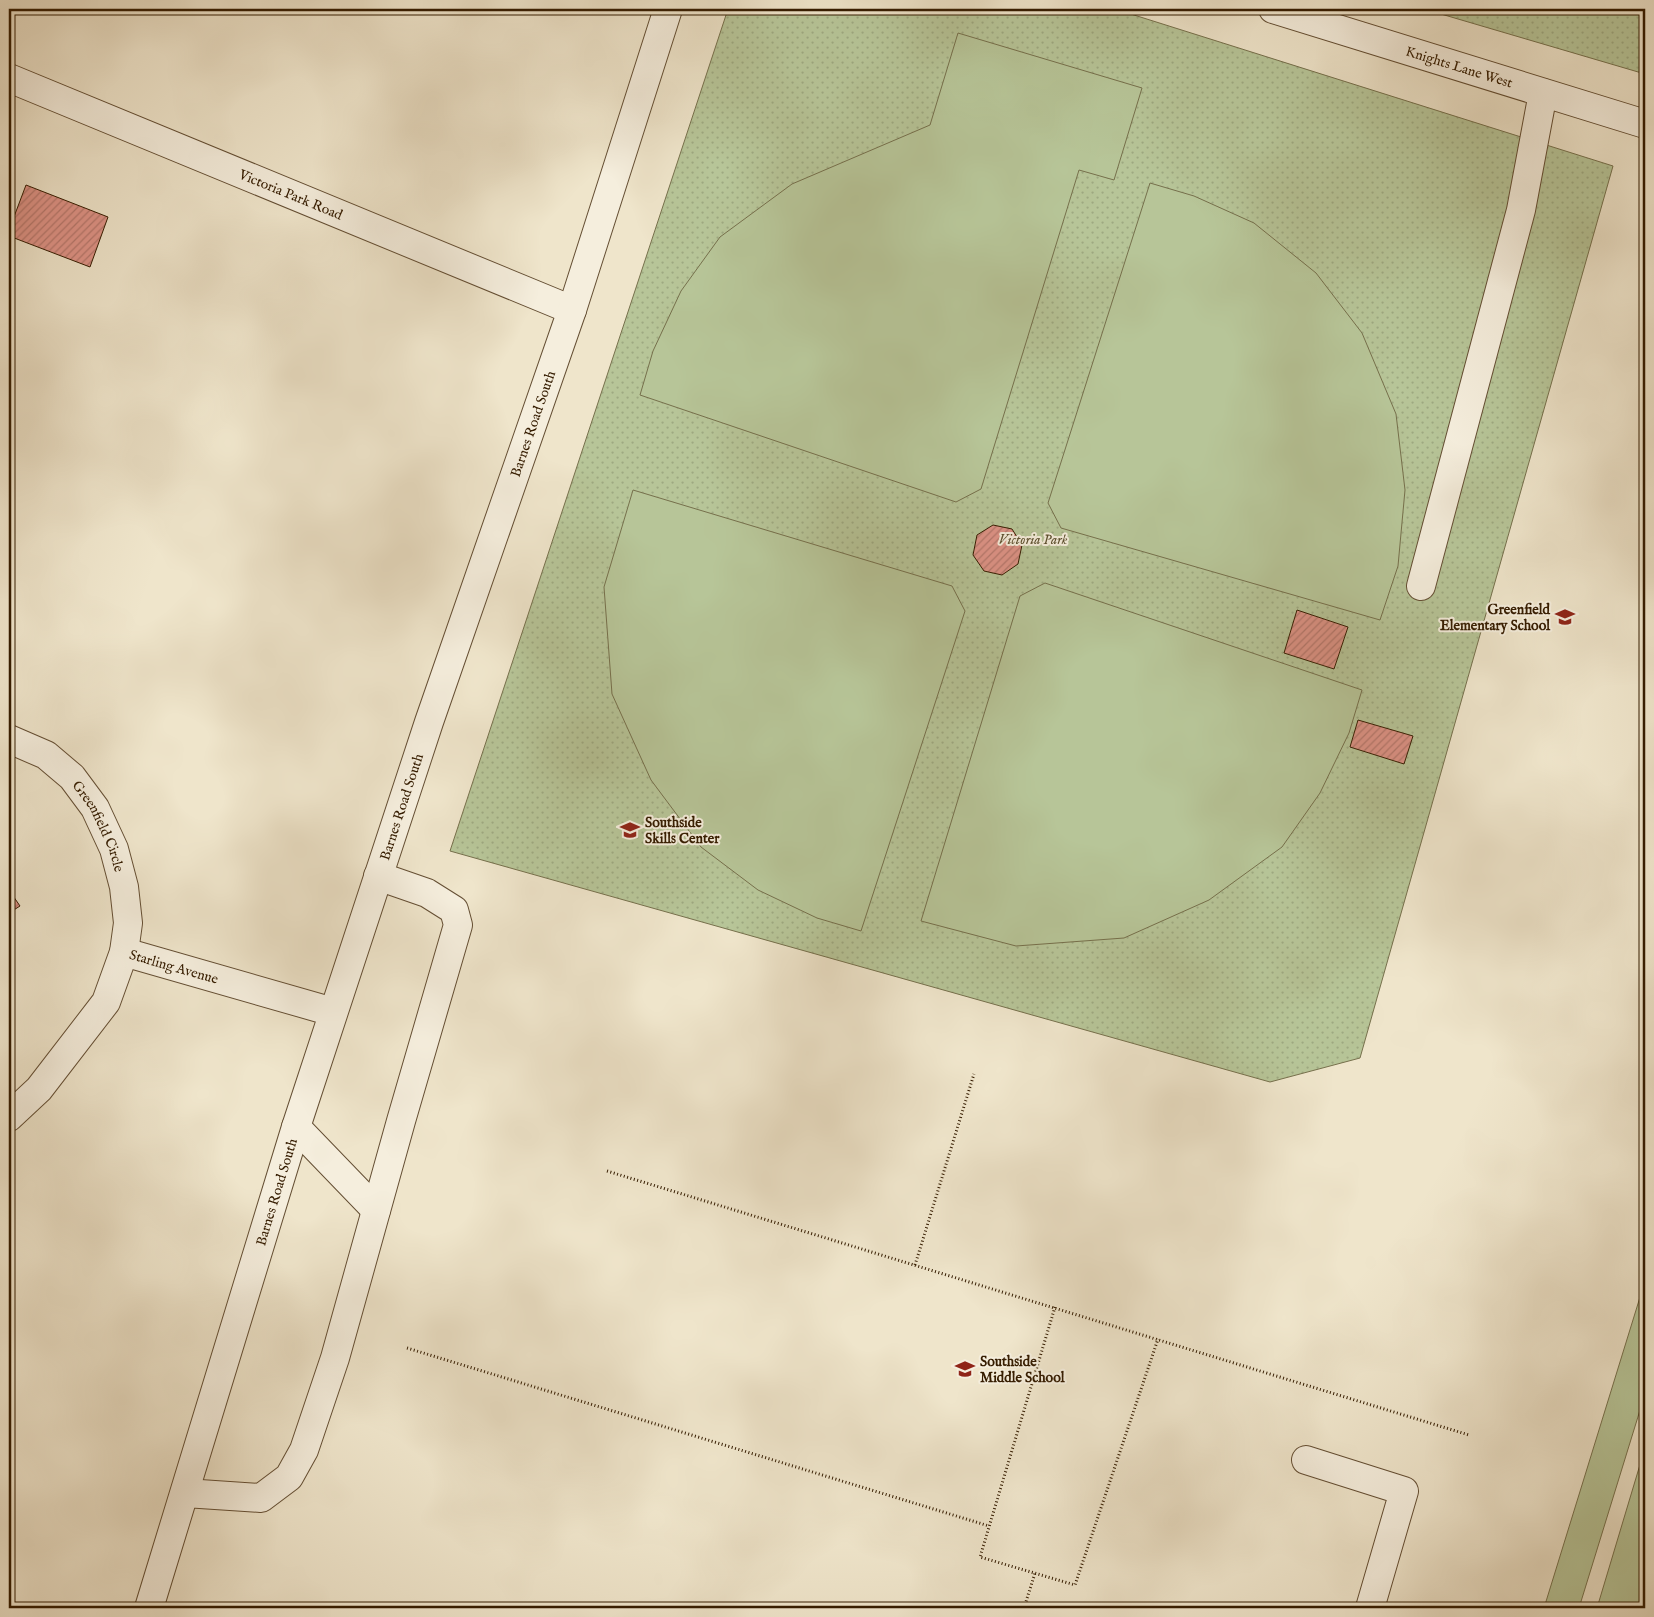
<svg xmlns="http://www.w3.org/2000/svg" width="1654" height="1617" font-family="'IM FELL English',serif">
  <defs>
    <pattern id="park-dots" width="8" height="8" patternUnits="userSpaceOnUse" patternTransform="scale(1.25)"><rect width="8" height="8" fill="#b7c598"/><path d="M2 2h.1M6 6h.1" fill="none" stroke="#9ea981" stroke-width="1.8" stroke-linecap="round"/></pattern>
    <pattern id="building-hatch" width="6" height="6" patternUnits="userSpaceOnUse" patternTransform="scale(1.25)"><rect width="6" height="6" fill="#de9387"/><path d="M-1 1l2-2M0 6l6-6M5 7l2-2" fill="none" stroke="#b5776c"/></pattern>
  </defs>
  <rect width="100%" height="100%" fill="#efe5cb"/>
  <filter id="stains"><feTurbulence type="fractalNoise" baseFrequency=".004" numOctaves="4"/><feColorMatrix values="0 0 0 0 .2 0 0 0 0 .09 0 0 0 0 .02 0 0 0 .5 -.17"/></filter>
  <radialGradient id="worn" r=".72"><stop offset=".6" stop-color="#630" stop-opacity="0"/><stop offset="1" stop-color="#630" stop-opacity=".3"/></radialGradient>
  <!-- park -->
  <path fill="url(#park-dots)" stroke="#76704c" d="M728 9H1115L1613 166 1360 1058 1270 1082 450 851Z
    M1424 9H1645V74Z"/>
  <!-- pitch -->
  <path fill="#b7c598" stroke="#76704c" d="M958 33 1142 88 1114 180 1079 170 981 489 956 502 640 395 653 351 681 291 720 237 792 184 930 125Z
    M1150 183 1194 196 1254 223 1316 273 1362 333 1396 414 1405 490 1398 566 1380 620 1061 528 1048 503Z
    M633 490 952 586 965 611 861 931 817 918 758 890 701 847 651 780 612 694 604 587Z
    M1045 583 1362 690 1349 733 1320 793 1282 847 1209 900 1124 938 1016 946 921 921 1020 596Z
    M1645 1281V1394L1579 1608H1544Z
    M1645 1448V1608H1597Z"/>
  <!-- building -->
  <path fill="url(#building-hatch)" stroke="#351c00" d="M26 185 108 217 90 267 9 236V230Z
    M993 525 1012 529 1022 545 1018 564 1002 575 984 571 973 555 977 535Z
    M1297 610 1348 627 1334 669 1284 653Z
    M1358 720 1413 736 1404 764 1350 747Z
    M9 890 20 906 9 913Z"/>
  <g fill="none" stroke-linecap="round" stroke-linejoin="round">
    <defs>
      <g id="minor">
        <path id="s1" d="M1273 9 1645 124"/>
        <path id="s2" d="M9 78 572 310"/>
        <path d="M1421 586 1521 210 1543 93"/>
        <path id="s3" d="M9 739 46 755 72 777 95 808 114 849 124 887 128 923 124 952 106 1002 39 1089 9 1117"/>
        <path id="s4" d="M124 952 333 1012"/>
        <path d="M296 1127 376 1210"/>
        <path d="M1306 1460 1404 1491 1370 1608"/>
        <path d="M185 1493 261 1498 289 1477 304 1450 335 1358 401 1121 458 925 454 910 427 893 378 876"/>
        <path id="s5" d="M149 1608 296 1127 429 722 572 310 668 9"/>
      </g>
    </defs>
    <!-- minor casing -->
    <use href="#minor" stroke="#644e33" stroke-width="30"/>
    <!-- path -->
    <path stroke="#351c00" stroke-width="3" stroke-dasharray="1 2.5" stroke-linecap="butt" d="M607 1171 1469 1435
      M915 1265 974 1074
      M1055 1307 980 1557 1075 1585 1158 1339
      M407 1348 989 1526
      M1024 1608 1035 1573"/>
    <!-- minor -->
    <use href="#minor" stroke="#f5eedd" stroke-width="28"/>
  </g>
  <!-- icons -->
  <defs>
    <symbol id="school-bare" viewBox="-9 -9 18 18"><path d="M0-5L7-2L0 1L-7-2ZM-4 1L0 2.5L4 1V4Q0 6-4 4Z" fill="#8f2418" stroke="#f5eedd" stroke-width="2.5" paint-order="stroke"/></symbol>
  </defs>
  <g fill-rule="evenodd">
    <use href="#school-bare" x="1551" y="603" width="28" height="28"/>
    <use href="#school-bare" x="616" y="816" width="28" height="28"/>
    <use href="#school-bare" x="951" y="1355" width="28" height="28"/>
  </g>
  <g text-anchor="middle" stroke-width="4" stroke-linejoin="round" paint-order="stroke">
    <!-- street labels -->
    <g font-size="14" fill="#351c00" stroke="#f5eedd">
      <text dy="5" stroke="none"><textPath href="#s1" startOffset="195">Knights Lane West</textPath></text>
      <text dy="5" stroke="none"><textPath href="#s2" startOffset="305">Victoria Park Road</textPath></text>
      <text dy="5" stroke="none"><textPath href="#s5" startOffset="1245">Barnes Road South</textPath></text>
      <text dy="5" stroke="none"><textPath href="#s5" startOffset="840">Barnes Road South</textPath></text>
      <text dy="5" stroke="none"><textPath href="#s3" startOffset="131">Greenfield Circle</textPath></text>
      <text dy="5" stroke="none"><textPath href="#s4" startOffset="52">Starling Avenue</textPath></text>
      <text dy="5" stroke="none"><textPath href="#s5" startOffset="435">Barnes Road South</textPath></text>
    </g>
    <!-- park labels -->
    <g font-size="14" font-style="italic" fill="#5c4f2e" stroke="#f5eedd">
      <text x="1033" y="544">Victoria Park</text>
    </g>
    <!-- poi labels -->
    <g font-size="14" font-weight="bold" fill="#351c00" stroke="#f5eedd" text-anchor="start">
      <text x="1550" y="614" text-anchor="end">Greenfield<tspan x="1550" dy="16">Elementary School</tspan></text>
      <text x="645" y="827">Southside<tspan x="645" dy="16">Skills Center</tspan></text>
      <text x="980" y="1366">Southside<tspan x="980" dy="16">Middle School</tspan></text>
    </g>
  </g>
  <!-- margin -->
  <rect width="1654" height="1617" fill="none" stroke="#efe5cb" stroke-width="30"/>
  <rect x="10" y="10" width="1634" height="1597" fill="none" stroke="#351c00" stroke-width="2.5"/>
  <rect x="15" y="15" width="1624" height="1587" fill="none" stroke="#351c00"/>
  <rect width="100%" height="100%" filter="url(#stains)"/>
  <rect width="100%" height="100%" fill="url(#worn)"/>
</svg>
